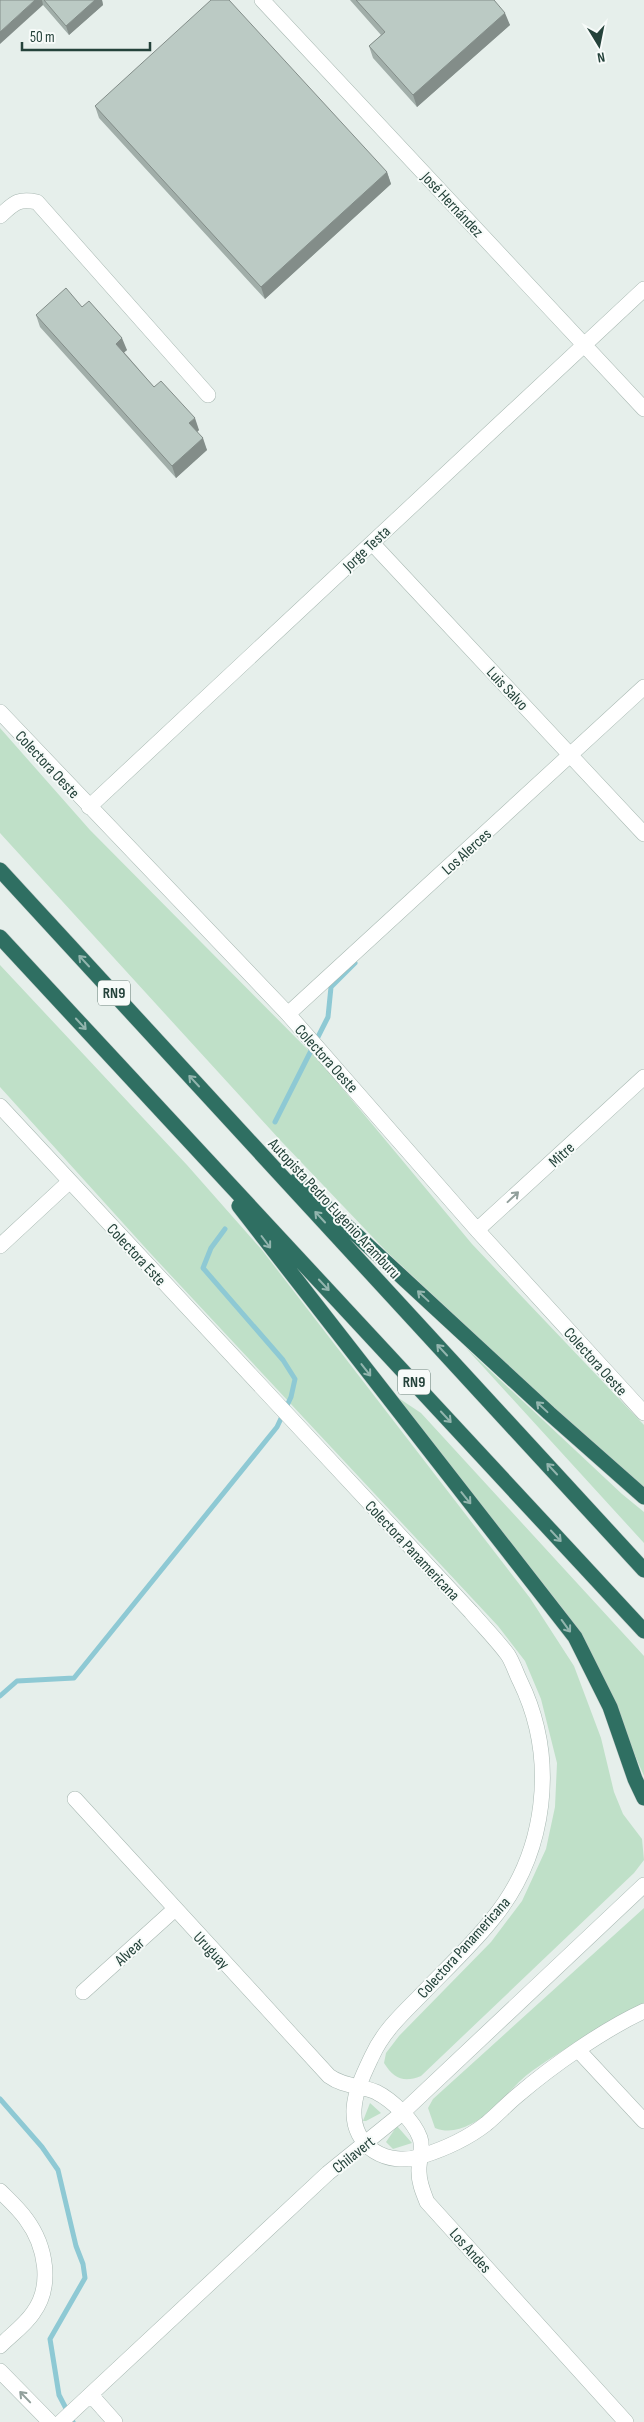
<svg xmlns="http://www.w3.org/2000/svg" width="644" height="2422" font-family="'Sofia Sans Condensed',sans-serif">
  <rect width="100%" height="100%" fill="#e6efeb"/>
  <!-- green -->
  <path fill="#bfe0c8" d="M0 728 90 830 322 1064 472 1244 644 1425V1489L608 1459 386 1251 281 1141 0 833Z
    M0 965 187 1165 262 1250 530 1598 574 1666 601 1738 614 1792 623 1814 642 1839 644 1860 634 1873 421 2076C404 2083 394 2079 384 2063L386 2053 399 2036 491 1942 522 1901 546 1849 555 1807 557 1763 541 1699 525 1661 498 1626 151 1254 0 1087Z
    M465 1347 622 1494 644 1512V1543Z
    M394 1395 421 1413 644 1656V1776L590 1653 564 1610Z
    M644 1908V2003C606 2025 567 2046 532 2071 510 2087 496 2112 471 2124 459 2130 448 2133 435 2128L428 2108 433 2099Z
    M370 2103 381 2113 366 2121H363Z
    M397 2126 412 2143 393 2149 386 2142Z"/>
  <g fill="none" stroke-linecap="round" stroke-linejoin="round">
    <!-- stream -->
    <path stroke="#8ec9d4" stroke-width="5" d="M275 1122 328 1017 331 987 355 963
      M0 1696 17 1681 74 1678 277 1427 291 1397 295 1379 283 1360 203 1268 211 1248 225 1229
      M0 2099 42 2147 58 2170 76 2246 83 2264 85 2278 50 2339 59 2395 73 2422"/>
    <defs>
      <path id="minor" d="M262 0 644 409
        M0 216C14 203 18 198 37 202L208 395
        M372 543 644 834
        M0 712 288 1014 477 1230 644 1413
        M89 807 644 289
        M288 1014 644 687
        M0 1106 471 1612C483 1626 497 1640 508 1655 513 1663 516 1673 520 1681 558 1759 547 1854 491 1921 469 1948 443 1972 419 1997 401 2015 383 2032 372 2056 364 2073 355 2091 354 2109 352 2148 388 2167 422 2156 444 2149 468 2138 486 2124 497 2115 507 2104 518 2095 552 2066 603 2030 644 2011
        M477 1230 644 1077
        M0 1246 69 1182
        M75 1799 329 2076C344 2087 360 2085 376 2092 392 2100 414 2121 420 2138 424 2149 418 2161 419 2172 419 2183 423 2192 427 2202L626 2422
        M83 1992 175 1909
        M578 2050 644 2121
        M0 2191C9 2200 19 2209 26 2219 46 2246 53 2286 33 2313 25 2325 11 2335 0 2346
        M0 2371 50 2422
        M91 2395 115 2422
        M61 2422 328 2173 401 2114 644 1885"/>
      <path id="highway" d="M0 870 644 1570
        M0 937 644 1631
        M297 1180 549 1413 644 1497
        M239 1206 575 1637 610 1707 635 1779 644 1798"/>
    </defs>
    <!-- minor casing -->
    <use href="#minor" stroke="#a8b8b2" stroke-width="16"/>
    <!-- highway casing -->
    <use href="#highway" stroke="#c2cac8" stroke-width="16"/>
    <!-- minor -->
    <use href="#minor" stroke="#fff" stroke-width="15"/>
    <!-- highway -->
    <use href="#highway" stroke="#2f6f62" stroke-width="15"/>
  </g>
  <!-- wall -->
  <path fill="#a1aea9" d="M0 0H102L103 5 69 35 43 5Z
    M350 0H494L510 25 417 107 373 58 369 46 381 35Z
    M95 106 387 172 391 184 265 299 99 118Z
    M82 307 127 350 124 352 154 387 199 430 197 432 207 450 176 478 40 327 36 315Z"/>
  <!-- shaded-wall -->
  <path fill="#838d89" d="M35 0H42L43 5 0 44V32Z
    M95 0H102L103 5 69 35 66 26Z
    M505 13 510 25 417 107 413 95Z
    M387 172 391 184 265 299 261 287Z
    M122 338 127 350 120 356 116 344Z
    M195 418 199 430 194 435 189 423Z
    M203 438 207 450 176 478 172 466Z"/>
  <!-- building -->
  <path fill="#bbcac4" stroke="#838d89" d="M0 0H35L0 32Z
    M44 0H95L66 26Z
    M211 0H229L387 172 261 287 95 106Z
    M356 0H494L505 13 413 95 369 46 385 32Z
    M66 288 82 307 89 301 122 338 116 344 154 387 161 381 195 418 189 423 203 438 172 466 36 315Z"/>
  <!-- one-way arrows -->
  <defs><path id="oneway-shaft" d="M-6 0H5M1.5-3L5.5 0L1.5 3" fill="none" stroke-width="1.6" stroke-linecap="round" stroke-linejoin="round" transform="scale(1.25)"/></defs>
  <g stroke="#93b5ae">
    <use href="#oneway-shaft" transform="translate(84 961) rotate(-133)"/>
    <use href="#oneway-shaft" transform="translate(81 1024) rotate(47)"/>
    <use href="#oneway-shaft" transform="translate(194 1081) rotate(-133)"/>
    <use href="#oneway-shaft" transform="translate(320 1217) rotate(-133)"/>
    <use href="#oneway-shaft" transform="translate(266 1242) rotate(53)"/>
    <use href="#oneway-shaft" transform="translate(324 1285) rotate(47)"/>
    <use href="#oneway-shaft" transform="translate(423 1296) rotate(-137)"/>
    <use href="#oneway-shaft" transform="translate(442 1350) rotate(-133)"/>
    <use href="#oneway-shaft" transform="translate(366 1370) rotate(52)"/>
    <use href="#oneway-shaft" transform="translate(542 1407) rotate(-137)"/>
    <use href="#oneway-shaft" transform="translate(446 1417) rotate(47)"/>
    <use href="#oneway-shaft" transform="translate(552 1469) rotate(-133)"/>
    <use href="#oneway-shaft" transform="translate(466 1498) rotate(51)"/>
    <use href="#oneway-shaft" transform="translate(556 1536) rotate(47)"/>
    <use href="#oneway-shaft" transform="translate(566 1626) rotate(54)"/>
  </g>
  <g stroke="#92a09c">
    <use href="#oneway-shaft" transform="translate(513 1197) rotate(-43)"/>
    <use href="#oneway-shaft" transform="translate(25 2397) rotate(-134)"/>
  </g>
  <g text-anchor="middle" stroke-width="4" stroke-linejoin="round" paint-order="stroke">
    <!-- shield labels -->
    <g fill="#f7fbf9" stroke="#637a73" stroke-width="1">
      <rect x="98" y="980.5" width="32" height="25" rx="4"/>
      <rect x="398" y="1369.5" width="32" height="25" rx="4"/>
    </g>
    <g font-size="15" font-weight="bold" fill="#24423a">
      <text x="114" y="998">RN9</text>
      <text x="414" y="1387">RN9</text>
    </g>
    <!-- street labels -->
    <g font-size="16" fill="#24423a" stroke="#f7fbf9">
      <text transform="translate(453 204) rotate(47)" y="6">José Hernández</text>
      <text transform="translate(366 548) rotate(-43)" y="6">Jorge Testa</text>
      <text transform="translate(508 688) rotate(47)" y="6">Luis Salvo</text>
      <text transform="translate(48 764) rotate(47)" y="6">Colectora Oeste</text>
      <text transform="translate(466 851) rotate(-42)" y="6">Los Alerces</text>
      <text transform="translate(327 1058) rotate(48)" y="6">Colectora Oeste</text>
      <text transform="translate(561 1154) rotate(-43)" y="6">Mitre</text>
      <text transform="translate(335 1208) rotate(47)" y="6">Autopista Pedro Eugenio Aramburu</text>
      <text transform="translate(137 1254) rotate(47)" y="6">Colectora Este</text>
      <text transform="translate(596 1361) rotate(48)" y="6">Colectora Oeste</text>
      <text transform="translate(413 1550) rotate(47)" y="6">Colectora Panamericana</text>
      <text transform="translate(463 1947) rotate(-48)" y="6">Colectora Panamericana</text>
      <text transform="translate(212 1950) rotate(47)" y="6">Uruguay</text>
      <text transform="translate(129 1951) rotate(-42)" y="6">Alvear</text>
      <text transform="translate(353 2154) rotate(-39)" y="6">Chilavert</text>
      <text transform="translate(471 2250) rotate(48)" y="6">Los Andes</text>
    </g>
  </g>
  <!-- north arrow -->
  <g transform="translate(599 45) rotate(170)" stroke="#f7fbf9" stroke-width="4" paint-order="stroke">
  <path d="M0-4L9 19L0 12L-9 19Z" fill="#24423a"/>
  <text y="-8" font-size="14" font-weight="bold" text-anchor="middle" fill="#24423a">N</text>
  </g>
  <!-- scale -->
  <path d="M22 42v8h128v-8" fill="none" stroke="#24423a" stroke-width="2.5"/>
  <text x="30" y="42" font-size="15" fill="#24423a" stroke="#f7fbf9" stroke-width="4" paint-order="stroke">50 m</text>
</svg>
